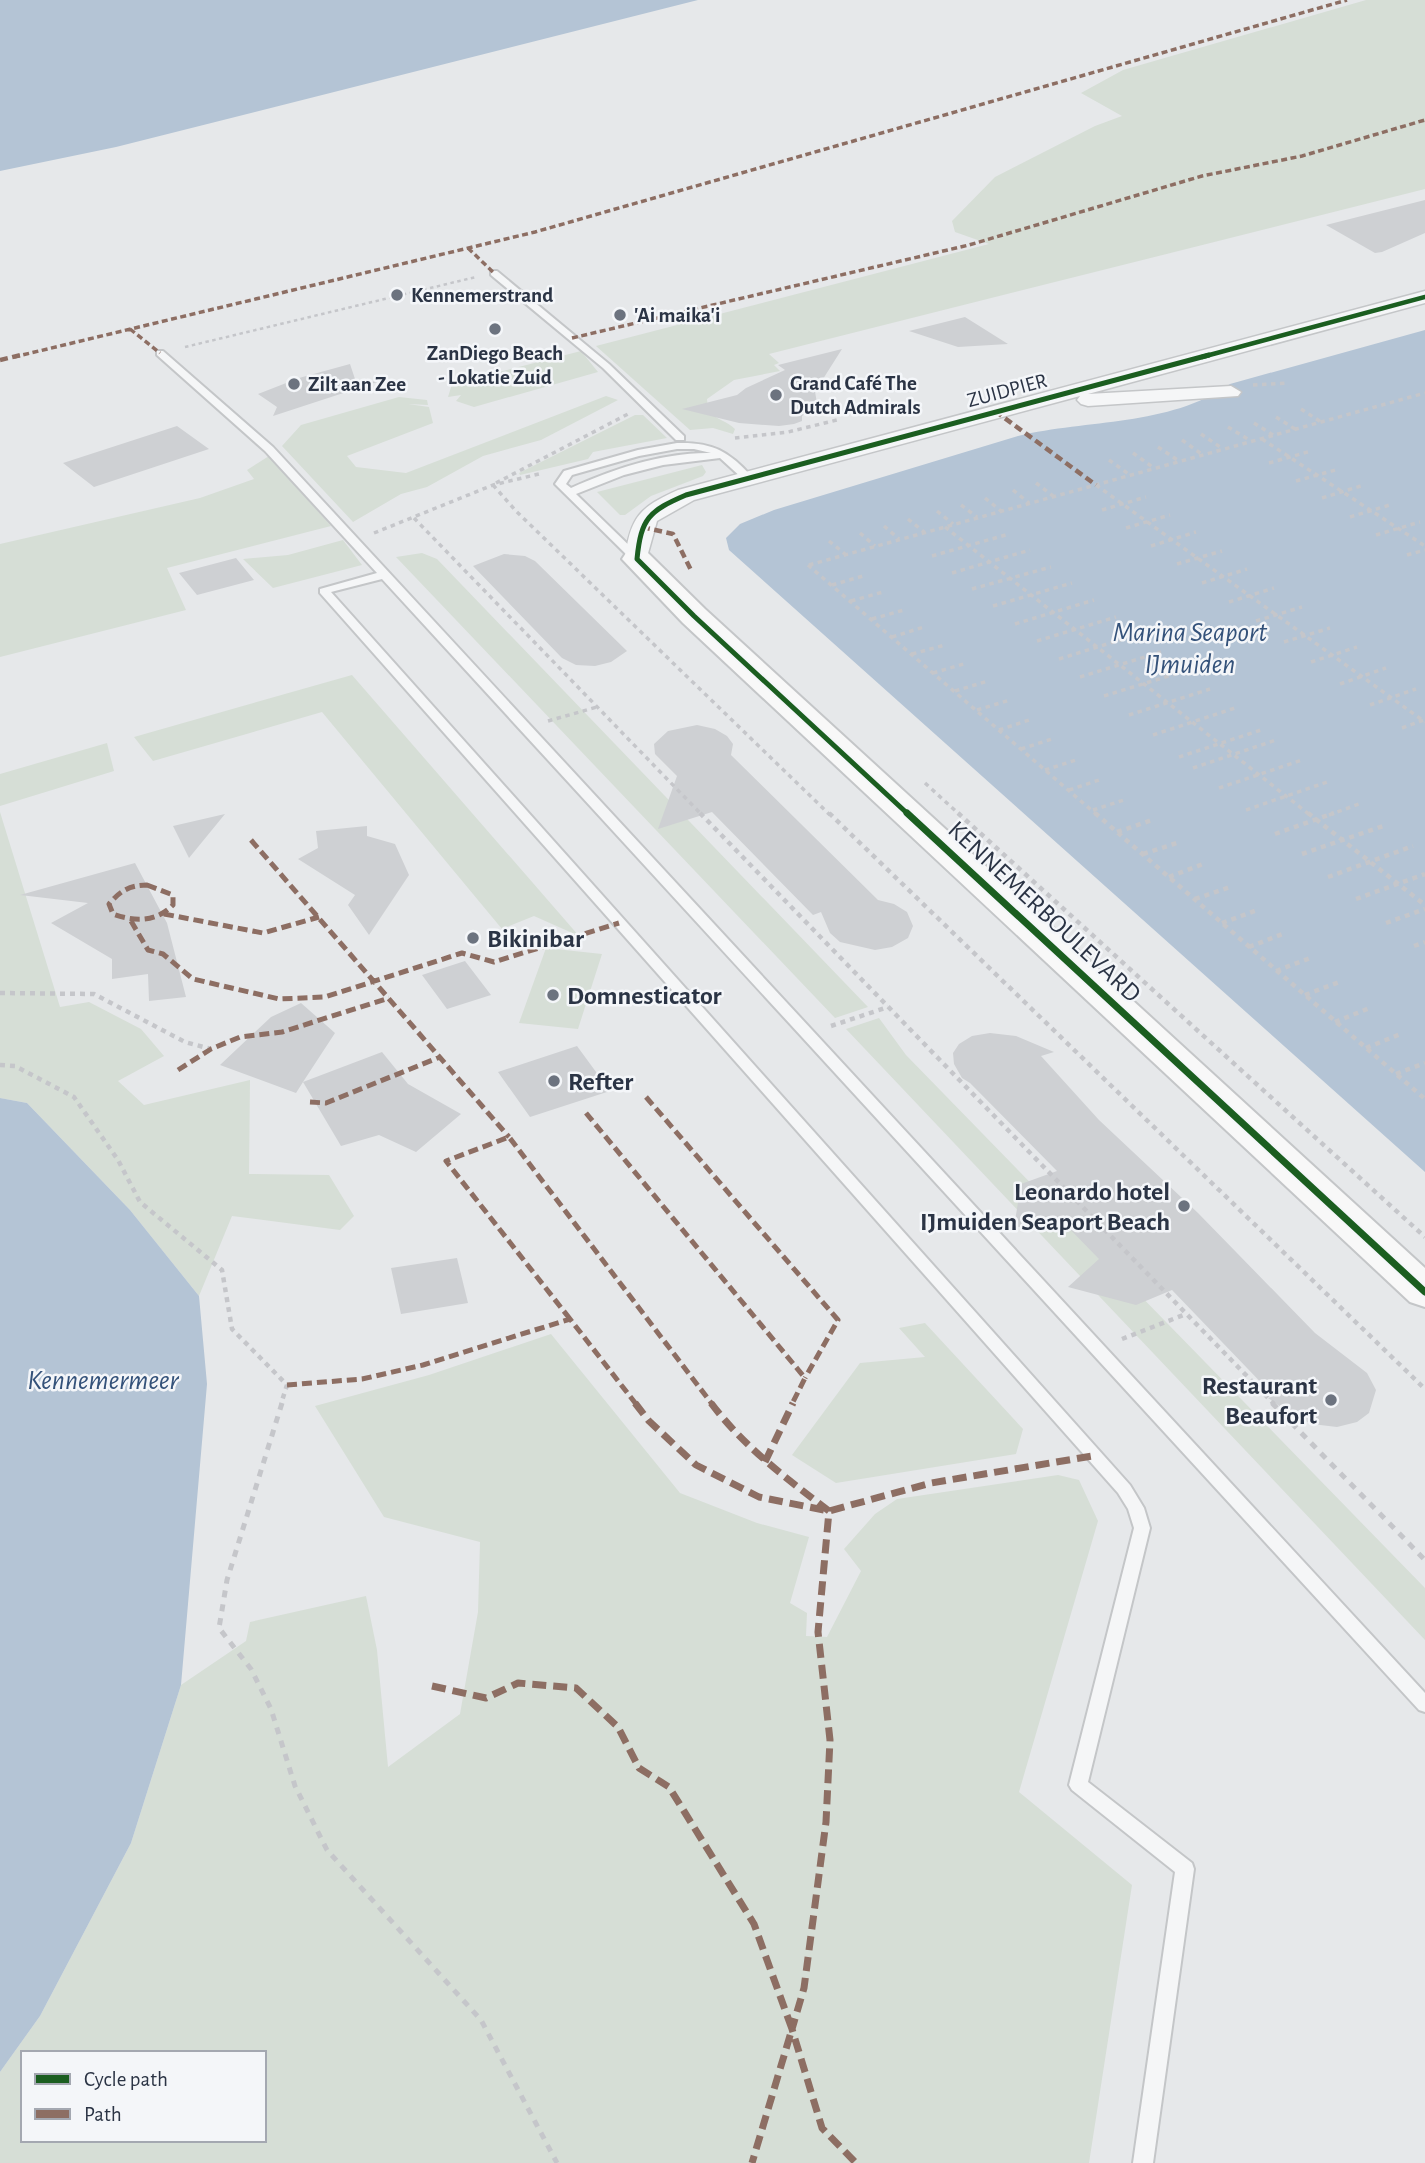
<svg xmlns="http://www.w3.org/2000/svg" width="1425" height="2163" font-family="'Alegreya Sans',sans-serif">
  <rect width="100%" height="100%" fill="#e6e8ea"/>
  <!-- green -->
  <path fill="#d6ded6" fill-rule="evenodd" d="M1366 0H1425V189L769 354 779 363 774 365 780 371 734 380 707 399 708 410C716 420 727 421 735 429L733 434 713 428 690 430 596 346 989 244 955 232 952 221 995 177 1095 126 1122 116 1081 93 1123 70Z
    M581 351 598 372 474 407 456 401 461 395 448 397 452 384Z
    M606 396 618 400 541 440 483 456 427 487 401 494 353 522 282 446 301 425 399 397 427 400 428 405 408 404 429 407 433 423 347 456 356 467 406 473Z
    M635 415H643L667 438 593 452 588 459 520 475 519 473Z
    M269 456 331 526 167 568 186 610 0 657V544L200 498 254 479 247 470Z
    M702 465 706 472 703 476 651 496 625 515H620L597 492Z
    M343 540 362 565 273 588 243 559 288 555Z
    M422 553 437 559 868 1007 835 1018 396 557Z
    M352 675 579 936 534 916 502 929 322 712 153 761 134 737Z
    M107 743 114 771 0 806V774Z
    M0 812 60 1007 89 1002 141 1029 164 1056 118 1081 144 1105 250 1080 249 1174 329 1175 354 1216 340 1230 232 1216 199 1296 130 1210 27 1103 0 1098Z
    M546 948 602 954 578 1029 519 1023Z
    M879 1018 906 1055 1425 1588V1640L846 1029Z
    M925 1323 1023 1429 1016 1454 836 1483 792 1455 860 1363 925 1357 899 1328Z
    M551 1334 680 1493 757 1523 809 1537 790 1603 807 1613 806 1636 827 1637 861 1571 844 1549 875 1514 897 1499 1058 1475 1079 1480 1098 1521 1019 1792 1132 1885 1089 2163H0V2072L40 2016 131 1843 181 1685 246 1641 250 1622 366 1596 377 1650 388 1767 460 1714 478 1612 480 1542 384 1517 315 1406 429 1375ZM23 2053H264V2140H23Z"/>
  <!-- water -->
  <path fill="#b4c4d5" d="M0 0H698L116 147 0 171Z
    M1425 330V1172L729 550 726 538 740 524 774 510 1018 436C1088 419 1168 427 1230 384Z
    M0 1098 27 1103 130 1210 199 1296 207 1384 181 1685 131 1843 40 2016 0 2072Z"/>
  <!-- building -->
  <path fill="#ced0d3" d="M1425 200V233L1382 252 1375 253 1326 225Z
    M965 317 1008 344 958 347 909 331Z
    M842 349 823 379 814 386 817 403 802 416V421L794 424 779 426 739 423 682 409 737 395 746 388 785 370 778 365Z
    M350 364 355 379 377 382 273 416 277 407 258 394 299 378Z
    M177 426 209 449 94 487 63 463Z
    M504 554 525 556 535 561 627 651 611 662 595 666 576 665 562 658 473 566Z
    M236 558 254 580 197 595 179 573Z
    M697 725 715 729 727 736 733 744 731 755 878 900 894 904 907 912 913 926 908 938 892 947 875 950 840 942 830 933 821 912 813 915 712 812 658 829 677 776 655 754 654 744 668 731Z
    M225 814 189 858 173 826Z
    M367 826V836L395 844 409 875 369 935 348 905 355 895 298 859 318 848 316 831Z
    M135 863 167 923 186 997 149 1001 148 974 112 979V959L51 923 88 903 20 895Z
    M465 961 491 995 447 1009 422 975Z
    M301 1003 335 1033 303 1082 382 1052 408 1084 461 1114 416 1152 379 1135 341 1146 303 1082 296 1093 220 1065 271 1017Z
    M990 1033 1016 1036 1054 1052 1041 1056 1099 1120 1198 1213 1315 1333 1367 1373 1376 1390 1369 1413 1357 1422 1337 1427 1312 1424 1291 1414 1268 1398 1274 1396 1172 1290 1136 1305 1068 1287 1099 1259 1061 1220 1036 1227H1014L1021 1184 1057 1171 970 1083 962 1078 954 1064 953 1053 959 1044 972 1036Z
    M577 1046 610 1091 530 1117 498 1072Z
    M457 1258 468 1303 401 1314 391 1268Z"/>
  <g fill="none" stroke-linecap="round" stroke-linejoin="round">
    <defs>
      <path id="lane" d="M491 271H497L609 364 684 436V440H676L603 368 491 275Z
        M157 351H163L273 447 1425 1693V1712L1419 1710 382 579 331 592 1130 1485 1144 1508 1150 1528 1088 1782 1192 1863 1194 1869 1153 2163H1133L1175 1872 1072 1790 1069 1785 1134 1528 1128 1509 1118 1493 320 593V589L377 573 265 451 157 355Z
        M677 443C712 442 729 451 752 477L747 480 743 479 720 458 663 465 624 475 576 494 641 557V561H633L555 484 564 471 638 450ZM677 449H694L711 453C664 452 613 469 571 488L566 484 572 475 639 456Z"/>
      <path id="street" d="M1425 291V303L1088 394 1231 386 1241 392 1238 396 1088 406 1081 404 1077 400 1080 396 694 500 657 521 645 564H629L625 559C630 517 640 507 678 490Z"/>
      <path id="secondary" d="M637 550 648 553 705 609 1425 1268V1307L1410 1302 683 623 622 559 626 553Z"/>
    </defs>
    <!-- lane casing -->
    <use href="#lane" stroke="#c4c6c8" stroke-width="4"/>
    <!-- street casing -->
    <use href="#street" stroke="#c4c6c8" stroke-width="3"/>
    <!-- secondary casing -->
    <use href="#secondary" stroke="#c4c6c8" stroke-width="4"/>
    <!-- path-far3 -->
    <path stroke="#c5c6ca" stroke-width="2.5" stroke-dasharray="3.5 3.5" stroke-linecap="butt" d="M185 347 476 277"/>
    <!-- path-far2 -->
    <path stroke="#c5c6ca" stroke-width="3.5" stroke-dasharray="4.5 4.5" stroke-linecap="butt" d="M1253 385 1287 383
      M1301 409 1321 422
      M1276 417 1295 429
      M1254 423 1273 435
      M1228 427 1251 441
      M1201 434 1223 449
      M735 438 788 432 841 419
      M1262 439 1425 546
      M1182 440 1203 455
      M1158 447 1179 461
      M1133 453 1154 468
      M1109 460 1130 475
      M1269 463 1311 451
      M1296 481 1339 469
      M496 483 628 414
      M1036 483 1053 496
      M493 485 516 511 830 815
      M1096 485 1425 722
      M1013 490 1029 503
      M985 498 1001 511
      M1322 498 1364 485
      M961 505 977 517
      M1102 510 1146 497
      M937 511 953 524
      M1350 517 1393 504
      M414 518 702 815
      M908 519 924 532
      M884 526 899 539
      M945 527 1310 815
      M1126 528 1170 515
      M374 533 493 485 543 473
      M860 533 875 546
      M1376 535 1420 522
      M829 541 845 554
      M1151 546 1196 532
      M1407 555 1425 550
      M932 556 1009 534
      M1177 564 1222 551
      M808 565 1097 815
      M809 565 1425 393
      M952 573 1030 550
      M1202 583 1247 569
      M832 585 863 576
      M972 589 1051 567
      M851 601 883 592
      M1229 602 1274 588
      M993 606 1072 583
      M872 619 904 610
      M1256 621 1302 607
      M1015 624 1094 600
      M892 637 924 627
      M1037 641 1116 617
      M1284 642 1330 628
      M912 654 945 645
      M1059 659 1139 634
      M1311 662 1357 647
      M933 673 967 663
      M1080 677 1161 652
      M1340 684 1386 668
      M955 691 988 681
      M1104 696 1185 671
      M1370 705 1416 689
      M977 710 1010 700
      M1129 715 1210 689
      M548 721 597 707
      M1402 728 1424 720
      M999 730 1032 719
      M1153 735 1235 708
      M1021 749 1055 738
      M1179 757 1261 730
      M1193 768 1276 740
      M1045 770 1079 759
      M925 783 960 815
      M1219 788 1302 760
      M1069 790 1102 779
      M1093 810 1127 799
      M1246 810 1330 781
      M1329 815 1359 804"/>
    <!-- path-far1 -->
    <path stroke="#c5c6ca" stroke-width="4.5" stroke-dasharray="5 5" stroke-linecap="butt" d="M700 813 1274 1404
      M829 813 1425 1389
      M958 813 1425 1237
      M1095 813 1425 1099
      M1308 813 1425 905
      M1117 832 1152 820
      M1275 834 1334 813
      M1143 854 1177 843
      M1302 854 1386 825
      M1169 877 1203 864
      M1328 877 1413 846
      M1195 899 1230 887
      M1356 899 1425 874
      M1222 923 1257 910
      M1386 923 1425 909
      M1414 946 1425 942
      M1249 947 1285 933
      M1276 971 1313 957
      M0 993 94 994 185 1042 211 1049
      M1305 995 1342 981
      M1335 1022 1372 1007
      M831 1026 888 1007
      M1366 1048 1403 1033
      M0 1065 15 1066 74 1097 118 1160 140 1202 222 1270 232 1329 287 1385 281 1404
      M1396 1074 1425 1063
      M1122 1339 1186 1314"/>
    <!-- path -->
    <path stroke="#c5c6ca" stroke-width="5" stroke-dasharray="7 7" stroke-linecap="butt" d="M282 1403 227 1580 219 1628 251 1669 271 1709 295 1786 327 1850 481 2020 557 2163
      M1272 1403 1425 1560"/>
    <!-- lane -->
    <use href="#lane" fill="#f5f6f7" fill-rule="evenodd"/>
    <!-- street -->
    <use href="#street" fill="#f5f6f7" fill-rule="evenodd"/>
    <!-- secondary -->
    <use href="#secondary" fill="#f8f8f8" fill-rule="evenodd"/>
    <!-- quiet-far3 -->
    <path stroke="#8d6e63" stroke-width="3.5" stroke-dasharray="6 3.5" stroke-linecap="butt" d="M468 248 494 273
      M130 329 160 353
      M572 338 969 245 1202 176 1302 156 1425 120
      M14 357 535 232 1347 0"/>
    <!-- quiet-far2 -->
    <path stroke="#8d6e63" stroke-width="4.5" stroke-dasharray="8 4.5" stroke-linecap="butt" d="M0 360 21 355
      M995 411 1096 485
      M642 527 673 534 691 570"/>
    <!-- quiet-far1 -->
    <path stroke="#8d6e63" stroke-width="5" stroke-dasharray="10 5" stroke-linecap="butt" d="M251 840 509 1137
      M147 885 173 895V905C156 922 135 922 113 914L109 904C120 891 130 885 147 885Z
      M164 914 263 933 319 917
      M131 921 148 950 163 954 193 979 279 999 325 997 462 953 494 962 619 923
      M178 1070 211 1049 240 1037 282 1032 389 998
      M646 1097 838 1320 805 1378
      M310 1102 326 1103 440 1057
      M586 1113 805 1378 792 1404
      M570 1319 446 1161 509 1137 712 1404
      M287 1385 362 1379 423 1365 570 1319 636 1404"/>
    <!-- quiet -->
    <path stroke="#8d6e63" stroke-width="7" stroke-dasharray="14 7" stroke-linecap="butt" d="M635 1403 649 1421 696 1465 759 1497 829 1511 931 1483 1092 1456
      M711 1403C744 1447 786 1478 829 1511L818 1632 830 1740 826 1822 804 1988 792 2029 822 2128 856 2163
      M765 1462 793 1403
      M432 1686 486 1698 518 1683 576 1688 618 1727 639 1768 669 1787 754 1924 792 2029 752 2163"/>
    <defs>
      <path id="cycleway-far2" d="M1202 357 1425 297"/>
      <path id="cycleway-far1" d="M909 815 694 616 637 559C641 518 649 511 686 495L1209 355"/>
      <path id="cycleway" d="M907 813 1425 1292"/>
    </defs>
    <!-- cycleway-far2 casing -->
    <use href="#cycleway-far2" stroke="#f4f6f9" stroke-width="7"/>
    <!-- cycleway-far1 casing -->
    <use href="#cycleway-far1" stroke="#f4f6f9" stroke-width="9"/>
    <!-- cycleway casing -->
    <use href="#cycleway" stroke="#f4f6f9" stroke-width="11"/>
    <!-- cycleway-far2 -->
    <use href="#cycleway-far2" stroke="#1b5e20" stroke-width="4.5"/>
    <!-- cycleway-far1 -->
    <use href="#cycleway-far1" stroke="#1b5e20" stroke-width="5"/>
    <!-- cycleway -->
    <use href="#cycleway" stroke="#1b5e20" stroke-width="7"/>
  </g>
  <!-- markers -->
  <g fill="#6c737f" stroke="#f4f6f9" stroke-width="2.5">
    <circle cx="397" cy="295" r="7"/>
    <circle cx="620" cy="315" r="7"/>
    <circle cx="495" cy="329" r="7"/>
    <circle cx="294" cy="384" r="7"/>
    <circle cx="776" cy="395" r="7"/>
    <circle cx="473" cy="938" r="7"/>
    <circle cx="553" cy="995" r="7"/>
    <circle cx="554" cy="1081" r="7"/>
    <circle cx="1184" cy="1206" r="7"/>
    <circle cx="1331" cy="1400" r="7"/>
  </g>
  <g text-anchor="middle" stroke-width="5" stroke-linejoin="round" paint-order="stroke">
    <!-- far-poi labels -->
    <g font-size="21" font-weight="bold" fill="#2b3445" stroke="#f4f6f9" text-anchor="start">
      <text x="411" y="302">Kennemerstrand</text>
      <text x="634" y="322">'Ai maika'i</text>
      <text x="495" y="360" text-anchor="middle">ZanDiego Beach<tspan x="495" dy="24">- Lokatie Zuid</tspan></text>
      <text x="790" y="390">Grand Café The<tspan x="790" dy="24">Dutch Admirals</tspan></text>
      <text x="308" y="391">Zilt aan Zee</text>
    </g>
    <!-- far-street labels -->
    <g font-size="21" fill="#2b3445" stroke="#f4f6f9">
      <text transform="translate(1007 390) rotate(-15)" y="7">ZUIDPIER</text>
    </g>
    <!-- street labels -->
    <g font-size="26" fill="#2b3445" stroke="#f4f6f9">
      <text transform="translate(1045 911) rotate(43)" y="9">KENNEMERBOULEVARD</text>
    </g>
    <!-- poi labels -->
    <g font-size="26" font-weight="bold" fill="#2b3445" stroke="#f4f6f9" text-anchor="start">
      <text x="487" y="947">Bikinibar</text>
      <text x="567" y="1004">Domnesticator</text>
      <text x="568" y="1090">Refter</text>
      <text x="1170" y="1200" text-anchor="end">Leonardo hotel<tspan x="1170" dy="30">IJmuiden Seaport Beach</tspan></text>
      <text x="1317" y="1394" text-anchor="end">Restaurant<tspan x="1317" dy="30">Beaufort</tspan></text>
    </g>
    <!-- water labels -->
    <g font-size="28" font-style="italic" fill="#34527a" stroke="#f4f6f9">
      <text x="1190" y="641">Marina Seaport<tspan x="1190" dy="32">IJmuiden</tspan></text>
      <text x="103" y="1389">Kennemermeer</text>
    </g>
  </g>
  <!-- legend -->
  <rect x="21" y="2051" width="245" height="91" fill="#f4f6f9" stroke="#a4a8b1" stroke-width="2"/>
  <rect x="35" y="2074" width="35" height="10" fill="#1b5e20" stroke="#a4a8b1" stroke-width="2"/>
  <text x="84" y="2086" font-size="21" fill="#2b3445">Cycle path</text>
  <rect x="35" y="2109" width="35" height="10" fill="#8d6e63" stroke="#a4a8b1" stroke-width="2"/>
  <text x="84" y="2121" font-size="21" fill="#2b3445">Path</text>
</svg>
